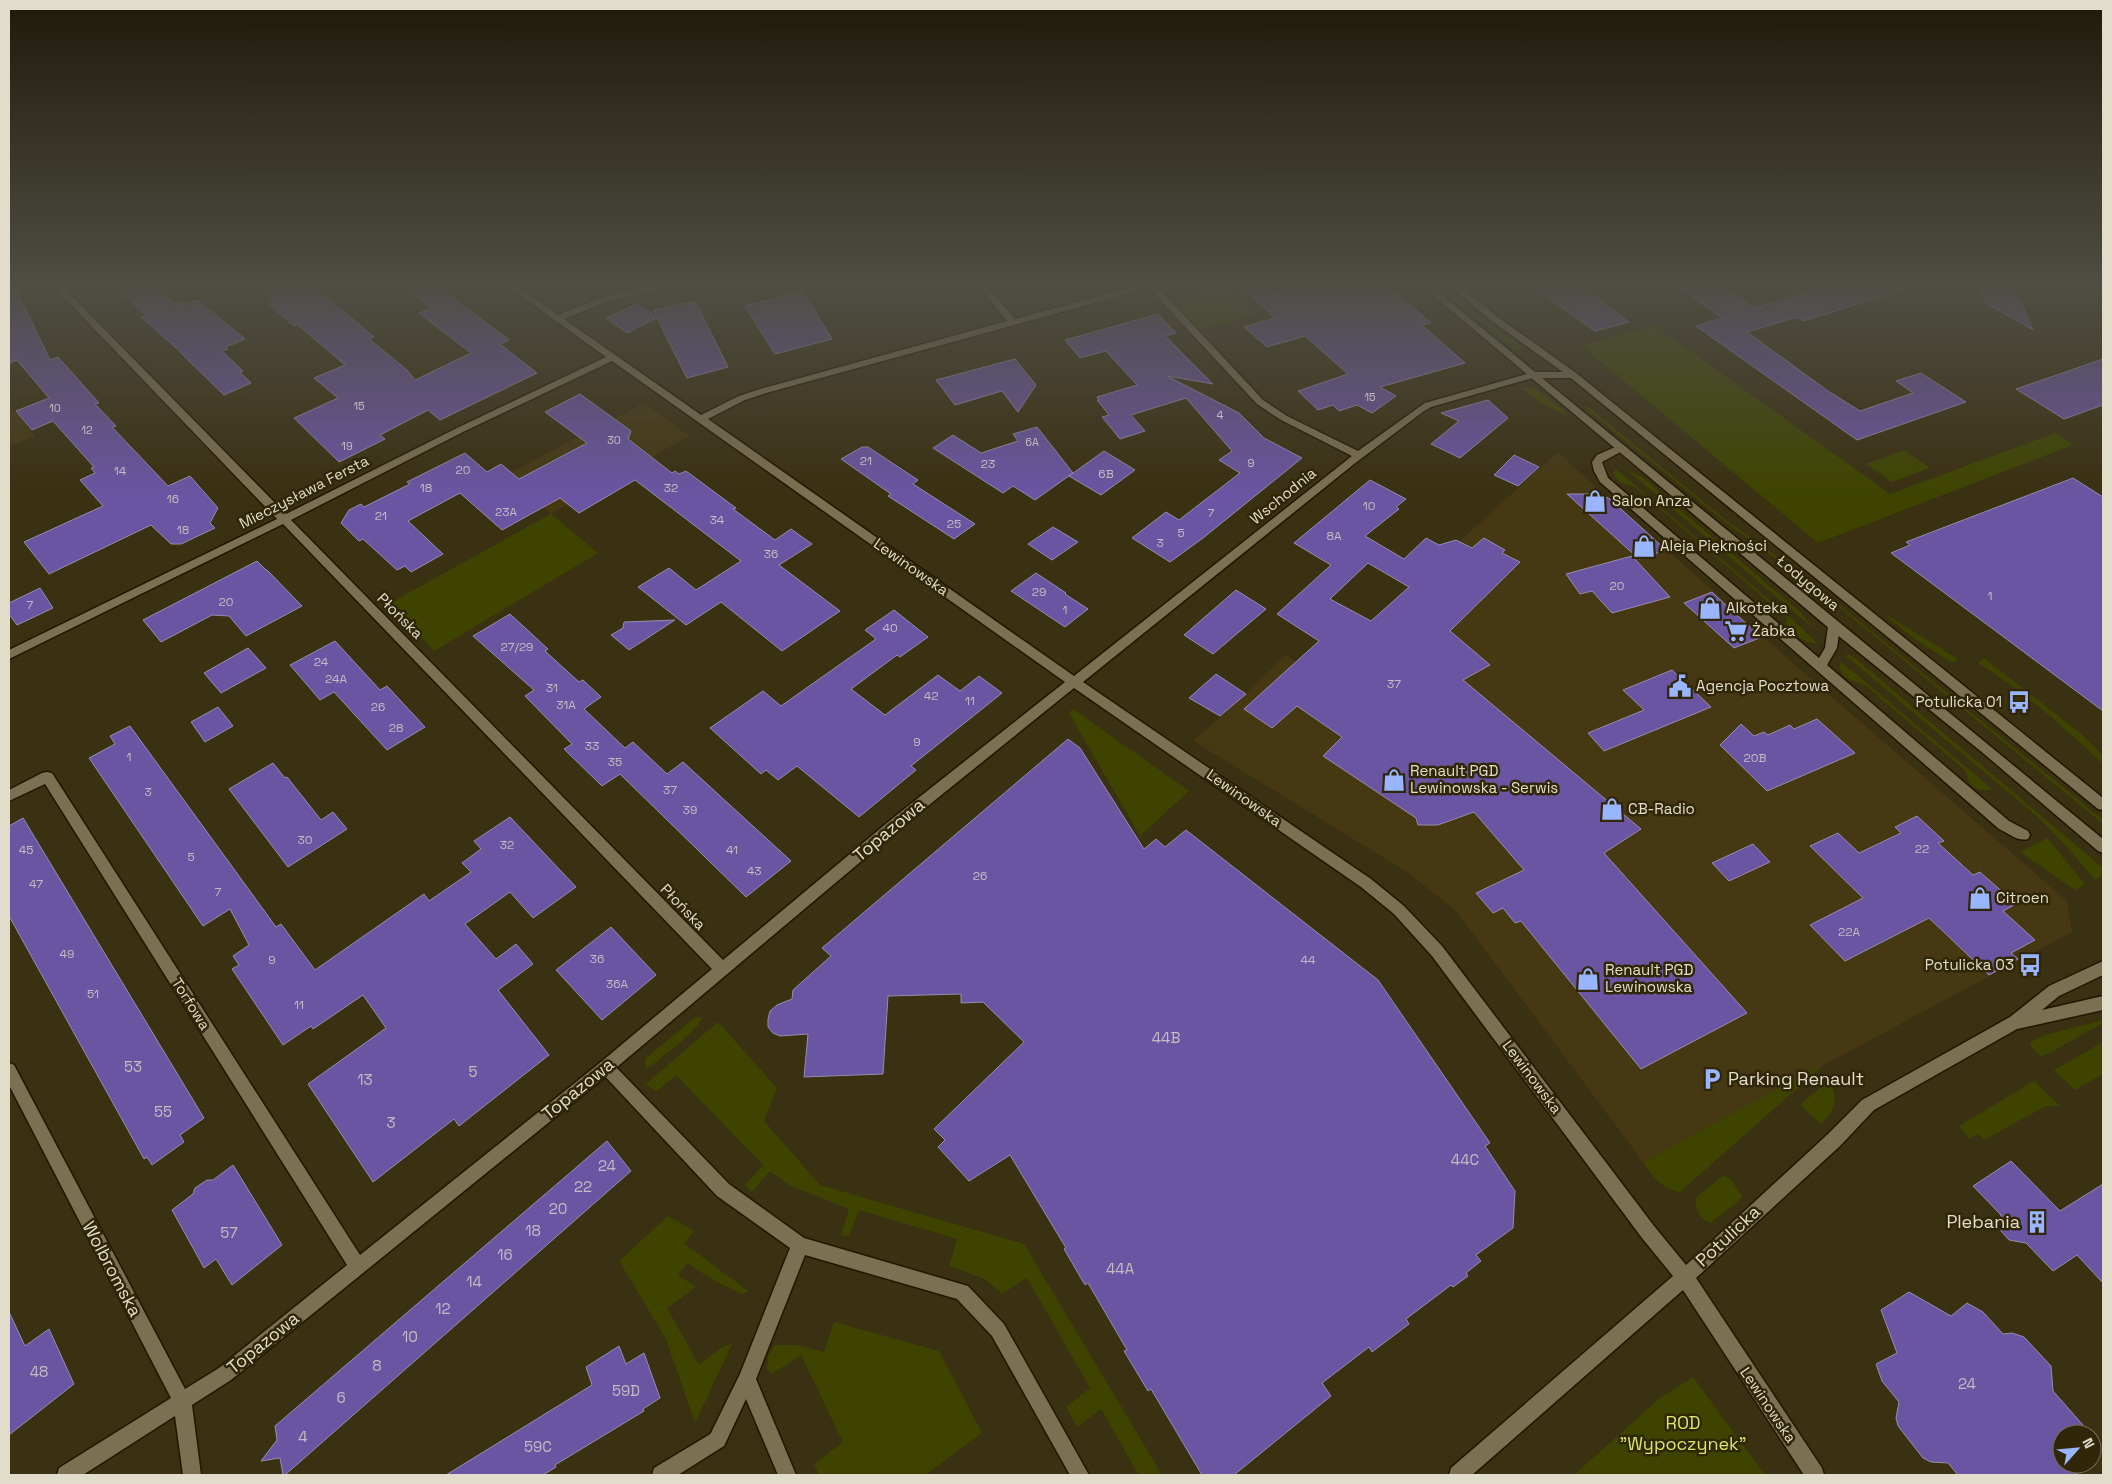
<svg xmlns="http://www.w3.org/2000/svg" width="2112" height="1484" font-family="'Space Grotesk',sans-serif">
  <rect width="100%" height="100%" fill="#3a3012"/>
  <!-- built -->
  <path fill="#453813" d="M644 403 689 436 551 514 505 475Z
    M9 404 35 436 9 447Z
    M1558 452 1600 491 1601 495 1614 502 1795 665 2067 901 2072 932 1643 1162 1456 911 1404 870 1193 741 1246 694 1286 655 1314 673Z"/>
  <!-- green -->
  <path fill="#3e4400" d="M1437 285H1441L1483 320 1523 347 1515 350Z
    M1223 286 1256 315 1199 330 1171 301Z
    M1654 325 1890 494 2055 433 2073 445 1818 543 1582 346Z
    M1520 387 1536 389 1566 412 1567 416 1541 403Z
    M1587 406 1727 521 1802 574 1843 608 2103 820V822L2102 823 1845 612 1802 578 1724 521 1584 407Z
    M1904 450 1930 468 1892 482 1866 464Z
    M1616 469 1794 621 1817 643C1804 645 1795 633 1786 625L1788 619 1635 487 1619 482 1613 473Z
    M1626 469 1643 478 1801 613 1814 629Z
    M551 514 598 553 434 651 390 603Z
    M1888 616 1958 659 1953 663 1919 642 1887 617Z
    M1845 655H1850L1857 660 2103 868V875L2095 880 2067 847 2039 818Z
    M1984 658 2079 732 2103 756V764C2063 727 2026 692 1978 663Z
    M1840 662 1855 673 1993 790C1975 791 1969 788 1966 771L1865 685C1853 681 1838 677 1840 662Z
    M1073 709 1189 791 1140 836 1069 713Z
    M2047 838 2085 884 2075 890 2020 852Z
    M699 1017 702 1018C698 1031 659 1059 647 1069L645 1066 646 1058 694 1018Z
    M2103 1020V1023L2042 1057 2030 1046 2031 1042 2045 1035Z
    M718 1022 777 1088 764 1121 820 1185 1024 1244 1162 1475H1139L1101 1409 1077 1427 1066 1407 1090 1388 1027 1278 1002 1294 985 1279 949 1266 957 1239 859 1210 849 1236 841 1235 849 1209 789 1185 770 1171 752 1192 745 1185 763 1165 676 1075 656 1092 646 1084Z
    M2103 1042V1074L2075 1090 2054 1070Z
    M1820 1066V1068L1680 1192C1662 1189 1653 1177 1643 1162Z
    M1829 1080C1839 1100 1836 1108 1821 1124L1800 1105Z
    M2034 1081 2060 1106H2046L1984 1140 1978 1134 1970 1139 1959 1126Z
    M1724 1175 1732 1181 1742 1196 1738 1202 1710 1223C1699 1219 1696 1209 1695 1198Z
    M668 1216 694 1231 684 1243 748 1291 742 1294 715 1281 687 1263 678 1275 696 1287 667 1308 699 1365 722 1347 732 1344 695 1423 666 1339 619 1261Z
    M834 1322 939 1351 982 1433 925 1475H819L814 1464 843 1442 801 1355 772 1374 767 1369 768 1356 775 1345H797L824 1352Z
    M1693 1377 1765 1475H1574L1660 1398Z"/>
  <!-- building -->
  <path fill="#6a55a2" stroke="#958eae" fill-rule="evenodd" d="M9 285H14L50 360 58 357 99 403 95 404 116 426 112 427 168 486 190 476 218 508 210 523 215 528 181 544H171L151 525 49 574 24 542 103 506 80 480 95 473 91 468 94 467 53 421 32 430 16 411 49 398 17 360 9 363Z
    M113 285H154L175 304 183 301 186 305 197 300 245 339 226 347 228 349 222 351 243 371 240 372 251 383 224 395 181 353H182L141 317 146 315Z
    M257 285H307L323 298 326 297 374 337 369 339 407 370 415 380 471 353 419 313 431 308 404 285H436L509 340 500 344 537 373 440 420 428 410 380 435 385 439 339 462 294 418 338 398 314 378 345 365 297 324 294 326 268 303 274 300Z
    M1240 285H1269L1278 293 1306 285H1388L1431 323 1422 325 1465 363 1380 387 1396 396 1372 413 1357 405 1339 411 1333 405 1318 410 1298 391 1348 374 1305 336 1267 347 1244 327 1275 318Z
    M1530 285H1582L1629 322 1595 331Z
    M1675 285H1720L1756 308 1833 285H1902L1903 290 1803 321 1798 317 1747 332 1828 391 1860 411 1913 393 1896 381 1921 373 1966 402 1857 440 1696 326 1722 318Z
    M1979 285H2009L2014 287 2033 330 1986 303Z
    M803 291 832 339 775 354 745 306Z
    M695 301 728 367 687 378 657 318 627 333 606 318 637 304 657 317 653 310Z
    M1158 314 1176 333 1165 336 1213 384 1167 376 1239 413 1264 438 1302 458 1203 538 1170 562 1132 538 1166 512 1179 520 1240 473 1219 460 1232 451 1186 398 1131 415 1145 431 1120 439 1102 417 1109 415 1097 400H1099L1097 397 1137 385 1106 351 1080 358 1065 340Z
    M1015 359 1036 385 1018 412 1002 391 955 405 936 380Z
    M2103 359V405L2064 419 2016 389Z
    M580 394 631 431 628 439 672 473 675 471 679 474 686 471 736 508 733 509 775 540 791 529 812 544 779 565 840 611 782 651 721 602 686 625 638 587 669 568 696 590 741 561 635 480 579 513 560 498 502 530 460 493 408 521 443 554 411 572 405 566 397 570 363 539 359 541 341 523 349 510 361 504 364 507 410 484 407 482 465 453 487 472 501 464 519 479 587 443 545 412Z
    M1488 400 1508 418 1460 458 1431 444 1459 421 1441 413Z
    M1037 427 1073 473 1035 500 1013 486 1003 493 933 448 953 435 981 453 1018 441 1013 434Z
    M862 447H868L918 480 913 484 975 524 954 539 888 496 891 494 841 459Z
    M1104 451 1135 470 1101 495 1069 476Z
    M1514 455 1539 467 1518 486 1494 475Z
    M2073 478 2103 497V711L1891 553 1910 545 1906 542Z
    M1370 480 1406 499 1396 507 1399 509 1365 536 1404 559 1426 538 1439 545 1456 540 1472 548 1484 538 1505 550 1502 553 1520 562 1450 631 1490 665 1463 680 1641 829 1604 853 1747 1013 1641 1069 1521 921 1515 923 1503 908 1493 913 1476 893 1524 870 1474 812 1438 825H1418L1416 818 1323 756 1342 737 1297 706 1272 728 1244 709 1319 641 1277 614 1331 565 1294 543ZM1368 563 1409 587 1371 621 1330 599Z
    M1567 494H1600L1610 499 1666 550 1639 559Z
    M1053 527 1078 542 1052 560 1028 544Z
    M1632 556 1670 597 1612 613 1592 591 1580 594 1566 574Z
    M257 561 266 570H267L302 606 246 636 229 616 212 615 161 642 143 620Z
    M1036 573 1066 593 1065 594 1088 609 1065 627 1011 591Z
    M40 588 53 608 17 625 9 614V603Z
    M1236 590 1266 609 1213 654 1184 635Z
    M1712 592 1732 611 1762 637 1734 648 1684 603Z
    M894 610 928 637 900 657 897 655 851 689 885 715 938 675 960 691 979 676 1002 693 911 766 916 770 859 817 797 766 778 780 766 770 761 774 710 728 763 691 781 706 876 639 865 630Z
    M510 614 548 649 545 651 579 682 583 680 601 697 584 709 625 748 633 742 667 774 683 762 791 861 746 897 620 774 602 786 564 749 572 744 525 696 534 690 473 636Z
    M675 620 629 650 611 635 623 628 624 622Z
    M335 641 380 690 387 686 425 727 387 750 334 692 320 700 290 665Z
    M248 648 266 668 221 693 204 673Z
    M1672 670 1711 707 1604 751 1588 733 1644 710 1623 690Z
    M1216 674 1246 694 1220 716 1189 698Z
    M218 707 233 726 205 742 191 722Z
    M1817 719 1855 753 1767 791 1720 745 1741 724 1754 736 1764 732 1768 735 1790 725 1794 729Z
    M130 726 276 927 281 924 315 970 424 894 429 901 471 872 462 863 481 849 474 841 510 817 576 887 533 918 510 892 465 924 496 959 516 944 533 964 498 990 549 1055 459 1126 454 1119 373 1182 308 1084 386 1028 363 995 313 1029 311 1026 283 1045 232 969 239 965 233 956 249 945 230 909 203 926 89 758 115 744 110 736Z
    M1068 739 1080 748 1144 849 1156 839 1165 847 1186 830 1378 980 1490 1143 1485 1146 1515 1191 1513 1228 1476 1255 1481 1261 1466 1273 1468 1276 1453 1287 1451 1285 1406 1319 1409 1324 1372 1352 1369 1347 1322 1383 1331 1396 1234 1475H1202L1151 1389 1148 1391 1124 1351 1127 1350 1088 1283 1085 1285 1064 1249 1066 1248 1010 1155 969 1181 938 1147 945 1140 934 1129 1024 1042 983 1002 961 1003V994L888 996 883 1074 804 1077 808 1034 780 1036 773 1033 768 1027V1019L770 1011 777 1005 792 999 793 990 831 956 822 948Z
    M273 763 285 778 287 777 321 820 333 812 347 829 288 867 229 789Z
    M1917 816 1944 841 1938 843 1973 875 1980 872 2016 904 2003 911 2035 940 2011 953 2018 959 1989 975 1929 918 1845 961 1810 925 1863 898 1810 846 1838 833 1859 853 1901 833 1895 827Z
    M23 818 204 1118 180 1135 184 1142 152 1165 147 1157 144 1159 9 916V826Z
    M1753 844 1770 862 1729 881 1712 863Z
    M611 927 656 975 602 1020 556 970Z
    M607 1141 631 1171 285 1475H283L280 1458 261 1461 277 1440 275 1426Z
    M2011 1161 2060 1211 2103 1184V1283L2077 1255 2053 1271 2026 1243 2009 1240 2001 1231V1215L1973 1186Z
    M233 1165 282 1245 232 1285 216 1259 204 1268 172 1210 193 1194 195 1188 207 1180H213Z
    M1909 1292 1951 1316 1967 1303 1983 1312 2003 1334 2012 1333 2024 1337 2051 1366 2053 1391 2083 1425 2082 1434H2062V1464H2078L2077 1475H1958L1948 1463 1931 1462 1923 1458 1898 1426 1896 1418 1899 1402 1882 1381 1876 1364 1897 1353 1881 1310Z
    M9 1312 25 1346 49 1329 74 1384 9 1435Z
    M619 1346 626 1364 644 1353 660 1398 643 1409 644 1411 555 1465 556 1467 543 1475H446L592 1385 586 1367Z"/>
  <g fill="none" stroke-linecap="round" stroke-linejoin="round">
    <defs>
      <path id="service" d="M1620 445 1625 448 1624 450 1602 462 1608 478 1819 658 1825 648 1828 626 1830 623H1838L1840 626 1837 648 1827 665 2009 821 2028 831 2030 835 2028 839C2018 842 2008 833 1999 829L1600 482 1594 471 1592 462 1597 455Z
        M606 1060 611 1062 729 1184 804 1238 968 1286 1004 1324 1089 1475H1070L992 1336 957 1299 805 1255 756 1379 796 1475H778L746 1399 724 1446 717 1448 710 1446 708 1439 740 1374 790 1248 717 1196 601 1072 598 1067 601 1062Z"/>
      <path id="minor" d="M52 285H61L286 514 457 428 606 357 506 285H516L558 315C593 301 632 285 670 285L669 287 606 302 564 319 701 415 739 396 760 389 1007 321 978 285H986L1015 319 1140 285H1156L1263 400 1287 416 1358 451 1425 403 1530 373H1536V377L1431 407 1424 411 1354 464 1083 682 1371 879 1404 906 1442 946 1654 1226 1686 1265 1828 1134 1862 1100 2010 1017 2049 986 2103 961V975L2059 996 2042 1010 2103 996V1010L2017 1029 1874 1110 1840 1146 1696 1278 1822 1468 1824 1475H1804L1683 1290 1472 1475H1449L1451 1468 1673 1276 1642 1238 1432 956 1394 914 1361 887 1074 688 903 826 611 1072 231 1380 192 1405 201 1475H183L175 1416 83 1475H57L59 1468 171 1398 9 1085V1063L14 1065 185 1389 219 1368 347 1265 45 784 9 801V790L42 773 47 772 52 773 360 1255 601 1062 712 969 283 524 9 659V650L277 519ZM1149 288 1257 404 1281 420 1352 456 1074 676 708 419 745 400 766 393ZM612 361 1065 682 893 818 723 960 291 520 463 432Z
        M717 1430 724 1432 726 1439 724 1446 678 1475H652L654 1468Z"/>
      <path id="secondary" d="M1421 285H1430L1535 372H1563L1493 322 1449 285H1458L1499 318 1576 373 2103 798V810L2098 809 1571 378H1542L2103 839V853L2098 851 1983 753 1830 629Z"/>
    </defs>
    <!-- service casing -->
    <use href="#service" stroke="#211700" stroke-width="3"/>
    <!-- minor casing -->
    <use href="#minor" stroke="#211700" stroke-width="3"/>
    <!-- secondary casing -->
    <use href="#secondary" stroke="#211700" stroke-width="3"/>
    <!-- service -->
    <use href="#service" fill="#7b7051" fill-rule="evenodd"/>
    <!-- minor -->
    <use href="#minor" fill="#7b7051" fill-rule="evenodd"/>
    <!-- secondary -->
    <use href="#secondary" fill="#7b7051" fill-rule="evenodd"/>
  </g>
  <!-- sky -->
  <linearGradient id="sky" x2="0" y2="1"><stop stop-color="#201a0a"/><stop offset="0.58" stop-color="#4f4e44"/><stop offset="1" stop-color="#4f4e44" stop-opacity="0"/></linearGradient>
  <rect width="2112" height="493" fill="url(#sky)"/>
  <!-- icons -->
  <defs>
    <symbol id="shop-bare" viewBox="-9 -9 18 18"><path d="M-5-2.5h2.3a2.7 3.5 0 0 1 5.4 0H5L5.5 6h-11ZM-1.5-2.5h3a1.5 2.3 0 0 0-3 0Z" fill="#98b5fd" stroke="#302608" stroke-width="2.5" paint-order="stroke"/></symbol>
    <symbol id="supermarket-bare" viewBox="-9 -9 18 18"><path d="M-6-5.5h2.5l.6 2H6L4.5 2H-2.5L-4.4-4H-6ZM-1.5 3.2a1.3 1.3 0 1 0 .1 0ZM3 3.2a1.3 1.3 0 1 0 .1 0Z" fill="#98b5fd" stroke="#302608" stroke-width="2.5" paint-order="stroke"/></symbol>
    <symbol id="civic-bare" viewBox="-9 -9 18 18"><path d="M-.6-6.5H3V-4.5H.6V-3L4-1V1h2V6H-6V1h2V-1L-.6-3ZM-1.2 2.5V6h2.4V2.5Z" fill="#98b5fd" stroke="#302608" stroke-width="2.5" paint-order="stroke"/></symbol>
    <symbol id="bus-bare" viewBox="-9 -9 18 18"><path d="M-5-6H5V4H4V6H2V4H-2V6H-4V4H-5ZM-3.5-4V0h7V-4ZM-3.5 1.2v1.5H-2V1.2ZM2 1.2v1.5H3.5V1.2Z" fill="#98b5fd" stroke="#302608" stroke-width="2.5" paint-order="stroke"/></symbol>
    <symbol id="parking-bare" viewBox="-9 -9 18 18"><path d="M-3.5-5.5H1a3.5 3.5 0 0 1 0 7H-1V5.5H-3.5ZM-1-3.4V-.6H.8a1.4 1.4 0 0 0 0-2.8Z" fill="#98b5fd" stroke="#302608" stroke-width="2.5" paint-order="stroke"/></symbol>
    <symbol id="building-bare" viewBox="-9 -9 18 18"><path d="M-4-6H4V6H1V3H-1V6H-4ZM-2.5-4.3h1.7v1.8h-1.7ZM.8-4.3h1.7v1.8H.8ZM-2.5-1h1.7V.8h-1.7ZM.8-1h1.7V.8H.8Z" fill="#98b5fd" stroke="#302608" stroke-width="2.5" paint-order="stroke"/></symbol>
  </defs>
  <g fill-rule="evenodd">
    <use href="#shop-bare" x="1579" y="485" width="32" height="32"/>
    <use href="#shop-bare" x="1628" y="530" width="32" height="32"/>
    <use href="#shop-bare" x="1694" y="592" width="32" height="32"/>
    <use href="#supermarket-bare" x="1720" y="615" width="32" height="32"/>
    <use href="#civic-bare" x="1664" y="670" width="32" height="32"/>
    <use href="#bus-bare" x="2003" y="686" width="32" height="32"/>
    <use href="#shop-bare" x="1378" y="764" width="32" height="32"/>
    <use href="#shop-bare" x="1596" y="793" width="32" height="32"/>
    <use href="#shop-bare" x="1964" y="882" width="32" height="32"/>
    <use href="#bus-bare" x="2014" y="949" width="32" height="32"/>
    <use href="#shop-bare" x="1572" y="963" width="32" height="32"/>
    <use href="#parking-bare" x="1696" y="1063" width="32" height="32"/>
    <use href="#building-bare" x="2021" y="1206" width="32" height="32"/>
  </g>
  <g text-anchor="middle" stroke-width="5" stroke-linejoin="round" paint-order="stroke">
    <!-- far-number labels -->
    <g font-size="11" fill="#c4bac1">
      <text x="1370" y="401">15</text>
      <text x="359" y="410">15</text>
      <text x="55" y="412">10</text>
      <text x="1220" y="419">4</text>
      <text x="87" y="434">12</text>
      <text x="614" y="444">30</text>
      <text x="1032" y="446">6A</text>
      <text x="347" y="450">19</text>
    </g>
    <!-- number labels -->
    <g font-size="12" fill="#c4bac1">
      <text x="866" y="465">21</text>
      <text x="1251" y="467">9</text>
      <text x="988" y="468">23</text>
      <text x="463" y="474">20</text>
      <text x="120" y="475">14</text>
      <text x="1106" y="478">6B</text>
      <text x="426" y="492">18</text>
      <text x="671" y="492">32</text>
      <text x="173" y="503">16</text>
      <text x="1369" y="510">10</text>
      <text x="506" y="516">23A</text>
      <text x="1211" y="517">7</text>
      <text x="381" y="520">21</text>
      <text x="717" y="524">34</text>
      <text x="954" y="528">25</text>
      <text x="183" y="534">18</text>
      <text x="1181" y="537">5</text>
      <text x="1334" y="540">8A</text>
      <text x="1160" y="547">3</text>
      <text x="771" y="558">36</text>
      <text x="1617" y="590">20</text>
      <text x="1039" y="596">29</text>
      <text x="1990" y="600">1</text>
      <text x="226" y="606">20</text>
      <text x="30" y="609">7</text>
      <text x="1065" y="614">1</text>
      <text x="890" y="632">40</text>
      <text x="517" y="651">27/29</text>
      <text x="321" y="666">24</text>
      <text x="336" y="683">24A</text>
      <text x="1394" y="688">37</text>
      <text x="552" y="692">31</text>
      <text x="931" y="700">42</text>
      <text x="970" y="705">11</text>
      <text x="566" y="709">31A</text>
      <text x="378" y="711">26</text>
      <text x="396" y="732">28</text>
      <text x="917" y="746">9</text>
      <text x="592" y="750">33</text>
      <text x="129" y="761">1</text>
      <text x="1755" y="762">20B</text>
      <text x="615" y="766">35</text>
      <text x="670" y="794">37</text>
      <text x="148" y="796">3</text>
      <text x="690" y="814">39</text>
      <text x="305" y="844">30</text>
      <text x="507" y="849">32</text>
      <text x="1922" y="853">22</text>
      <text x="26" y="854">45</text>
      <text x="732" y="854">41</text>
      <text x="191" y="861">5</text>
      <text x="754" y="875">43</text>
      <text x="980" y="880">26</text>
      <text x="36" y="888">47</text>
      <text x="218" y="896">7</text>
      <text x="1849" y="936">22A</text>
      <text x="67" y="958">49</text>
      <text x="597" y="963">36</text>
      <text x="272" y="964">9</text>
      <text x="1308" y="964">44</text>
      <text x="617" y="988">36A</text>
      <text x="93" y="998">51</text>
      <text x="299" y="1009">11</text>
    </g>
    <!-- street labels -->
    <g font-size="15" fill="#e2dccb" stroke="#302608">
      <text transform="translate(304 492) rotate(-27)" y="5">Mieczysława Fersta</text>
      <text transform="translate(1283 496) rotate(-39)" y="5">Wschodnia</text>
      <text transform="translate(911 567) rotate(35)" y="5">Lewinowska</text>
      <text transform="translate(1808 583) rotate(40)" y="5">Łodygowa</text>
      <text transform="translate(400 616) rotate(45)" y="5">Płońska</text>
      <text transform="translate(1244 798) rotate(35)" y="5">Lewinowska</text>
      <text transform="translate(683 907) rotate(46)" y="5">Płońska</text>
      <text transform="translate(191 1004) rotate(58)" y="5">Torfowa</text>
      <text transform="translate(1532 1077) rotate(53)" y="5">Lewinowska</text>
      <text transform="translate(1768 1405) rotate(56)" y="5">Lewinowska</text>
    </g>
    <!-- poi labels -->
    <g font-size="15" fill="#e2dccb" stroke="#302608" text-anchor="start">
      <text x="1612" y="506">Salon Anza</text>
      <text x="1660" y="551">Aleja Piękności</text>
      <text x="1726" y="613">Alkoteka</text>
      <text x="1752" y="636">Żabka</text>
      <text x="1696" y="691">Agencja Pocztowa</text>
      <text x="2002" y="707" text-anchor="end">Potulicka 01</text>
      <text x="1410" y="776">Renault PGD<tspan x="1410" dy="17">Lewinowska - Serwis</tspan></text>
      <text x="1628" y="814">CB-Radio</text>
      <text x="1996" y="903">Citroen</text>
      <text x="2014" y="970" text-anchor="end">Potulicka 03</text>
      <text x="1605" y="975">Renault PGD<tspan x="1605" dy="17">Lewinowska</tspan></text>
    </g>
    <!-- near-number labels -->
    <g font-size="15" fill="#c4bac1">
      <text x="1166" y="1043">44B</text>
      <text x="133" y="1072">53</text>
      <text x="473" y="1077">5</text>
      <text x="365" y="1085">13</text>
      <text x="163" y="1117">55</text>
      <text x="391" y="1128">3</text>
      <text x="1465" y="1165">44C</text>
      <text x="607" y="1171">24</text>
      <text x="583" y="1192">22</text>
      <text x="558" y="1214">20</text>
      <text x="533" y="1236">18</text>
      <text x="229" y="1238">57</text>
      <text x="505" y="1260">16</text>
      <text x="1120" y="1274">44A</text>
      <text x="474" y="1287">14</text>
      <text x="443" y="1314">12</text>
      <text x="410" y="1342">10</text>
      <text x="377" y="1371">8</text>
      <text x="39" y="1377">48</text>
      <text x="1967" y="1389">24</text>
      <text x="626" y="1396">59D</text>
      <text x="341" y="1403">6</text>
      <text x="303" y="1442">4</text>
      <text x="538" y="1452">59C</text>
    </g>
    <!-- near-street labels -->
    <g font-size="18" fill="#e2dccb" stroke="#302608">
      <text transform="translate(889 830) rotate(-40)" y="6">Topazowa</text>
      <text transform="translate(578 1089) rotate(-39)" y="6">Topazowa</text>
      <text transform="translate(1728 1236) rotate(-43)" y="6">Potulicka</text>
      <text transform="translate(112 1269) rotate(62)" y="6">Wolbromska</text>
      <text transform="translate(263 1343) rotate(-39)" y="6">Topazowa</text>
    </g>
    <!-- near-poi labels -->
    <g font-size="18" fill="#e2dccb" stroke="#302608" text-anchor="start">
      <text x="1728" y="1085">Parking Renault</text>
      <text x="2020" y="1228" text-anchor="end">Plebania</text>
    </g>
    <!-- near-park labels -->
    <g font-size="18" fill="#d7e76a" stroke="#302608">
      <text x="1683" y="1429">ROD<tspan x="1683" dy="21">"Wypoczynek"</tspan></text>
    </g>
  </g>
  <!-- border -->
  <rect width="2112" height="1484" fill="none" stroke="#e2dccb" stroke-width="20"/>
  <!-- north arrow -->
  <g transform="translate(2077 1449) rotate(63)"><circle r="24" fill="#302608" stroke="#776f56"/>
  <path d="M0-4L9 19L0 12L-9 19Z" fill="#98b5fd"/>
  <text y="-8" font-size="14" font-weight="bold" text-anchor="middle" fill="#e2dccb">N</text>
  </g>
</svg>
